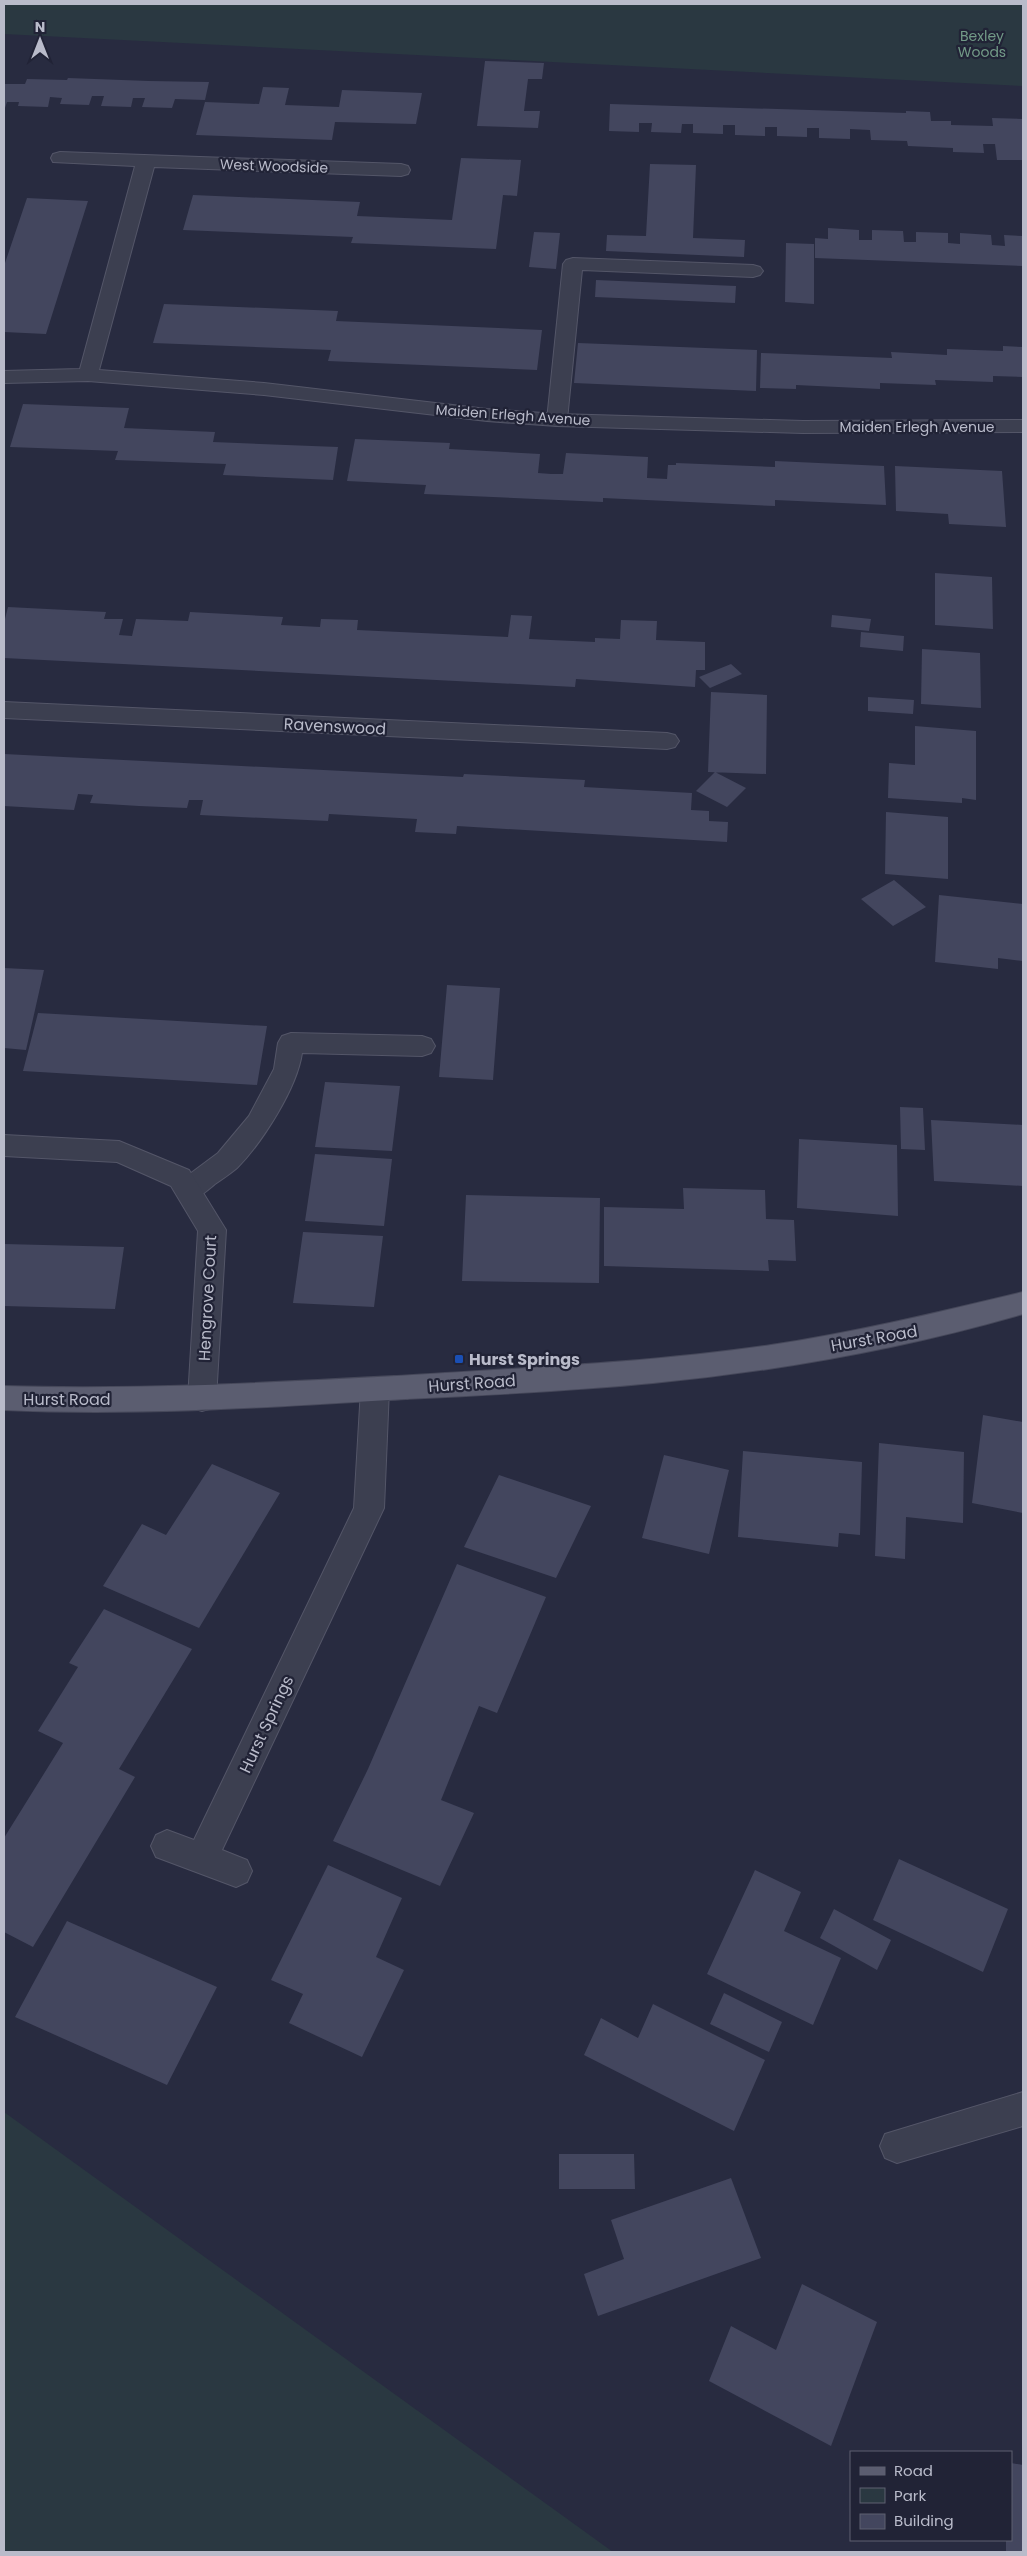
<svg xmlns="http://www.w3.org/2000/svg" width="1027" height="2556" font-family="Poppins,sans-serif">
  <rect width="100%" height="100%" fill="#282b40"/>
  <!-- green -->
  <path fill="#2a3841" d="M4 4H1023V86L4 34Z
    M4 2112 613 2552H4Z"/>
  <!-- building -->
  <path fill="#43465e" d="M485 61 544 63 542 79H528L524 111H540L538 128 477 126Z
    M68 78 149 81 209 82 205 100 175 99 172 108 142 107 145 98H133L131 107 101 106 104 96H92L89 105 60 104 62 98 50 97 48 107 18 106 19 102H7L4 111V84H25L27 79 67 80Z
    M263 87 289 88 285 105 339 107 342 90 422 93 416 124 335 122 332 140 196 135 205 102 259 104Z
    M610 104 906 113V111L930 112 931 121H951V125L993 126 992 118 1023 119V160H997L995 144H983L984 153 953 152V148L908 146 907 141 871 140 870 130 850 129V139L819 138V128H807V137L777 136V127H765V136L735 135V125H723V134L693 133V124H682L681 133 651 132 652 123H639V132L609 131Z
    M461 158 521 160 517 196 503 195 496 249 351 243 353 237 183 230 193 195 360 202 357 216 452 220Z
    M650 164 696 165 693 238 745 240 744 257 606 251 607 235 646 236Z
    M27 198 88 201 46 334 4 332V266Z
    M828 228 859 230V240H872V230L903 231 904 242H916V232L948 233V243L960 244V233L991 235 992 245 1005 246 1004 235 1023 236V266L815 258V238L828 239Z
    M534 232 560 233 556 269 529 267Z
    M786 243 814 244V304L785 302Z
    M596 280 736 286 735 303 595 297Z
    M164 304 338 311 336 321 542 330 537 370 328 361 331 350 153 343Z
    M578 343 757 350 756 391 574 383Z
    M1003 346 1023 347V377L993 376V382L935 380 936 385 880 383V389L796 385V389L760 388 761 353 892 358 891 352 947 355V349L1003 351Z
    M23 404 129 408 124 428 215 432 213 442 338 447 333 480 223 475 226 464 115 460 118 451 10 447Z
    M355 439 450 443 449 449 540 454 538 473 551 474H563L566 453 648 457 647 478 667 479 668 465H676V463L775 467V461L884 466 886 505 775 500V506L603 498V502L424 494 426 485 347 481Z
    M895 466 1002 471 1006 527 949 524 948 514 896 511Z
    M935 573 992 577 993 629 935 625Z
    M8 607 106 612 104 619H123L119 635 132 636 136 619 188 621 190 612 283 617 281 625 320 627 321 619 358 620 357 630 508 637 511 615 532 616 529 639 595 642V638L620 639 621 620 657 621 656 640 705 642V670H696L695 687 576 679 575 687 4 658V623Z
    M832 615 871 619 869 631 831 627Z
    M861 632 904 636 903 651 860 647Z
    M922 649 980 653 981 708 921 704Z
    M731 664 742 674 710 688 699 677Z
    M711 692 767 695 766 774 708 772Z
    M868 697 914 700 913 714 868 711Z
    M915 726 976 731V800L962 798V803L888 798 889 763 915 765Z
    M4 754 463 777 464 774 585 780 584 787 692 793 691 810 709 811V821L728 822 727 842 457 826 456 834 415 832 417 819 329 814 328 821 200 815 203 800H189L187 808 139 806 90 803 93 795 78 794 74 810 4 806Z
    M715 772 746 788 727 807 696 791Z
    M886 812 948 817V879L885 874Z
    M894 880 926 907 893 926 861 899Z
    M939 895 1023 904V961L998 958V969L935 962Z
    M4 968 44 970 26 1050 4 1048Z
    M447 985 500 988 493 1080 439 1077Z
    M38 1013 267 1026 257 1085 23 1071Z
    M325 1082 400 1086 392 1151 315 1147Z
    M900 1107 923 1108 925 1150 901 1149Z
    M931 1120 1023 1125V1186L934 1181Z
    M799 1139 897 1145 898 1216 797 1208Z
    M315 1154 392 1159 384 1226 305 1221Z
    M683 1188 765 1190 766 1219 794 1220 796 1261 768 1260 769 1271 604 1266V1207L684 1209Z
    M466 1195 600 1198 599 1283 462 1281Z
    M303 1232 383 1236 374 1307 293 1303Z
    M4 1244 124 1247 115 1309 4 1306Z
    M983 1415 1023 1422V1513L972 1503Z
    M879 1443 964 1452 963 1523 906 1517 905 1559 875 1556Z
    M743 1451 862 1462 860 1535 839 1533 838 1547 738 1537Z
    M664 1455 729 1470 709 1554 642 1538Z
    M212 1464 280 1493 199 1628 103 1586 142 1524 166 1535Z
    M499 1475 591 1506 556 1578 464 1547Z
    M457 1564 546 1597 497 1713 479 1706 441 1800 474 1813 440 1886 333 1841 368 1769Z
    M104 1609 192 1649 119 1769 135 1777 33 1947 4 1932V1838L63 1743 38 1731 78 1667 69 1663Z
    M899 1859 1008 1909 983 1972 873 1920Z
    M328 1865 402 1898 376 1957 404 1970 362 2057 289 2023 303 1994 271 1980Z
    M755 1870 801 1892 784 1931 841 1958 813 2025 707 1974Z
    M834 1909 891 1940 877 1970 820 1938Z
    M67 1921 217 1987 167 2085 15 2017Z
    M724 1993 782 2022 769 2052 710 2024Z
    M653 2004 765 2060 734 2131 584 2055 601 2018 638 2038Z
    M559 2154H634L635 2189H559Z
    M731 2178 761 2258 598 2316 584 2274 624 2259 611 2220Z
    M802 2284 877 2322 831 2446 709 2381 731 2326 776 2350Z
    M1011 2463 1023 2465V2552H1006V2540H1011Z"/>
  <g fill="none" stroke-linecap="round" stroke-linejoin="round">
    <defs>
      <path id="service" d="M573 258 753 265 760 267 763 271 760 275 753 277 582 270 567 420 564 424 557 426 550 424 547 420 563 264 566 260Z
        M291 1033 422 1036 431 1039 435 1046 431 1053 422 1056 302 1053C297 1088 262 1143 237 1168 230 1174 222 1179 215 1184 203 1194 194 1203 179 1198L175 1190 179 1182 218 1153 249 1116 274 1069 278 1043 282 1036Z"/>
      <path id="minor" d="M60 152 401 164 408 166 410 170 408 174 401 176 154 167 99 370 264 383 487 409 557 414 803 421 1023 420V432L803 433 557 426 487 421 264 395 88 381 4 383V371L80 369 135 166 53 162 51 158 53 154Z
        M4 702 667 733 675 735 679 741 675 747 667 749 4 718Z
        M4 1135 119 1141 189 1170 226 1230 216 1399 212 1408 202 1411 192 1408 188 1399 198 1231 171 1186 117 1162 4 1156Z
        M375 1377 385 1380 389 1389 384 1508 222 1850 247 1860 252 1871 247 1882 236 1887 156 1857 151 1846 156 1835 167 1830 194 1840 354 1508 361 1389 365 1380Z
        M1023 2092V2126L897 2163 885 2158 880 2146 885 2134Z"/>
      <path id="primary" d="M1023 1292V1314C902 1349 778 1371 653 1383 571 1391 488 1395 406 1399 272 1407 138 1416 4 1410V1386C135 1390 265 1383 396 1376 521 1368 647 1363 771 1345 857 1332 939 1312 1023 1292Z"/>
    </defs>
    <!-- service casing -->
    <use href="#service" stroke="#545668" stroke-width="2"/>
    <!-- minor casing -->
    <use href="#minor" stroke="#545668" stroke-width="2"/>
    <!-- primary casing -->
    <use href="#primary" stroke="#46485a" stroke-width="2"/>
    <!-- service -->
    <use href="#service" fill="#3c3f50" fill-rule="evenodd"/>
    <!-- minor -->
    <use href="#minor" fill="#3c3f50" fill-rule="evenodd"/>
    <!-- primary -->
    <use href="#primary" fill="#5b5d70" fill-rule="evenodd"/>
  </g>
  <!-- markers -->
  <rect fill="#1a4fb4" stroke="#212336" stroke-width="2" x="454" y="1354" width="10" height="10" rx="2.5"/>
  <g text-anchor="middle" stroke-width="4.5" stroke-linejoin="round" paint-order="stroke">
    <!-- far-park labels -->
    <g font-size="14" fill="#729a87" stroke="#212336">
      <text x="982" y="41">Bexley<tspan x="982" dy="16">Woods</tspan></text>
    </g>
    <!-- far-street labels -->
    <g font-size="14" fill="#b9bbca" stroke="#212336">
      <text transform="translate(274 166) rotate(2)" y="5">West Woodside</text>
      <text transform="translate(513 415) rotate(4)" y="5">Maiden Erlegh Avenue</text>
      <text x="917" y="432">Maiden Erlegh Avenue</text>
    </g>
    <!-- street labels -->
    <g font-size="16" fill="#b9bbca" stroke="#212336">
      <text transform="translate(335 726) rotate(3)" y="6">Ravenswood</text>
      <text transform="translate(207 1298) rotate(-87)" y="6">Hengrove Court</text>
      <text transform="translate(874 1338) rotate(-10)" y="6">Hurst Road</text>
      <text transform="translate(472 1383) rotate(-4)" y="6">Hurst Road</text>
      <text x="67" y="1405">Hurst Road</text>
      <text transform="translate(266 1724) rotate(-65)" y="6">Hurst Springs</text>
    </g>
    <!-- poi labels -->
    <g font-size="16" font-weight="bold" fill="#b9bbca" stroke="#212336" text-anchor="start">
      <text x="469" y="1365">Hurst Springs</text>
    </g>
  </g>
  <!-- border -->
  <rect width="1027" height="2556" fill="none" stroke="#b9bbca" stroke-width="10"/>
  <!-- legend -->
  <rect x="850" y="2451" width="162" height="90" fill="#212336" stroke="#5e6071"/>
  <rect x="860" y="2467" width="25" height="8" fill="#5b5d70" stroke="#5e6071"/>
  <text x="894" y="2476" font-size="15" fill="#b9bbca">Road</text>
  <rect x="860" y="2488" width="25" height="15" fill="#2a3841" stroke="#5e6071"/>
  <text x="894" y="2501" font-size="15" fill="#b9bbca">Park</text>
  <rect x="860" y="2514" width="25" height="15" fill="#43465e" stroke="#5e6071"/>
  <text x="894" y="2526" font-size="15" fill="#b9bbca">Building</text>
  <!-- north arrow -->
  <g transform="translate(40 40)" stroke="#212336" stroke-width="4" paint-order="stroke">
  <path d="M0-4L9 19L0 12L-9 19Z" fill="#b9bbca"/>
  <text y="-8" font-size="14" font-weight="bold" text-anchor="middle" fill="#b9bbca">N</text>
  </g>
</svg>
